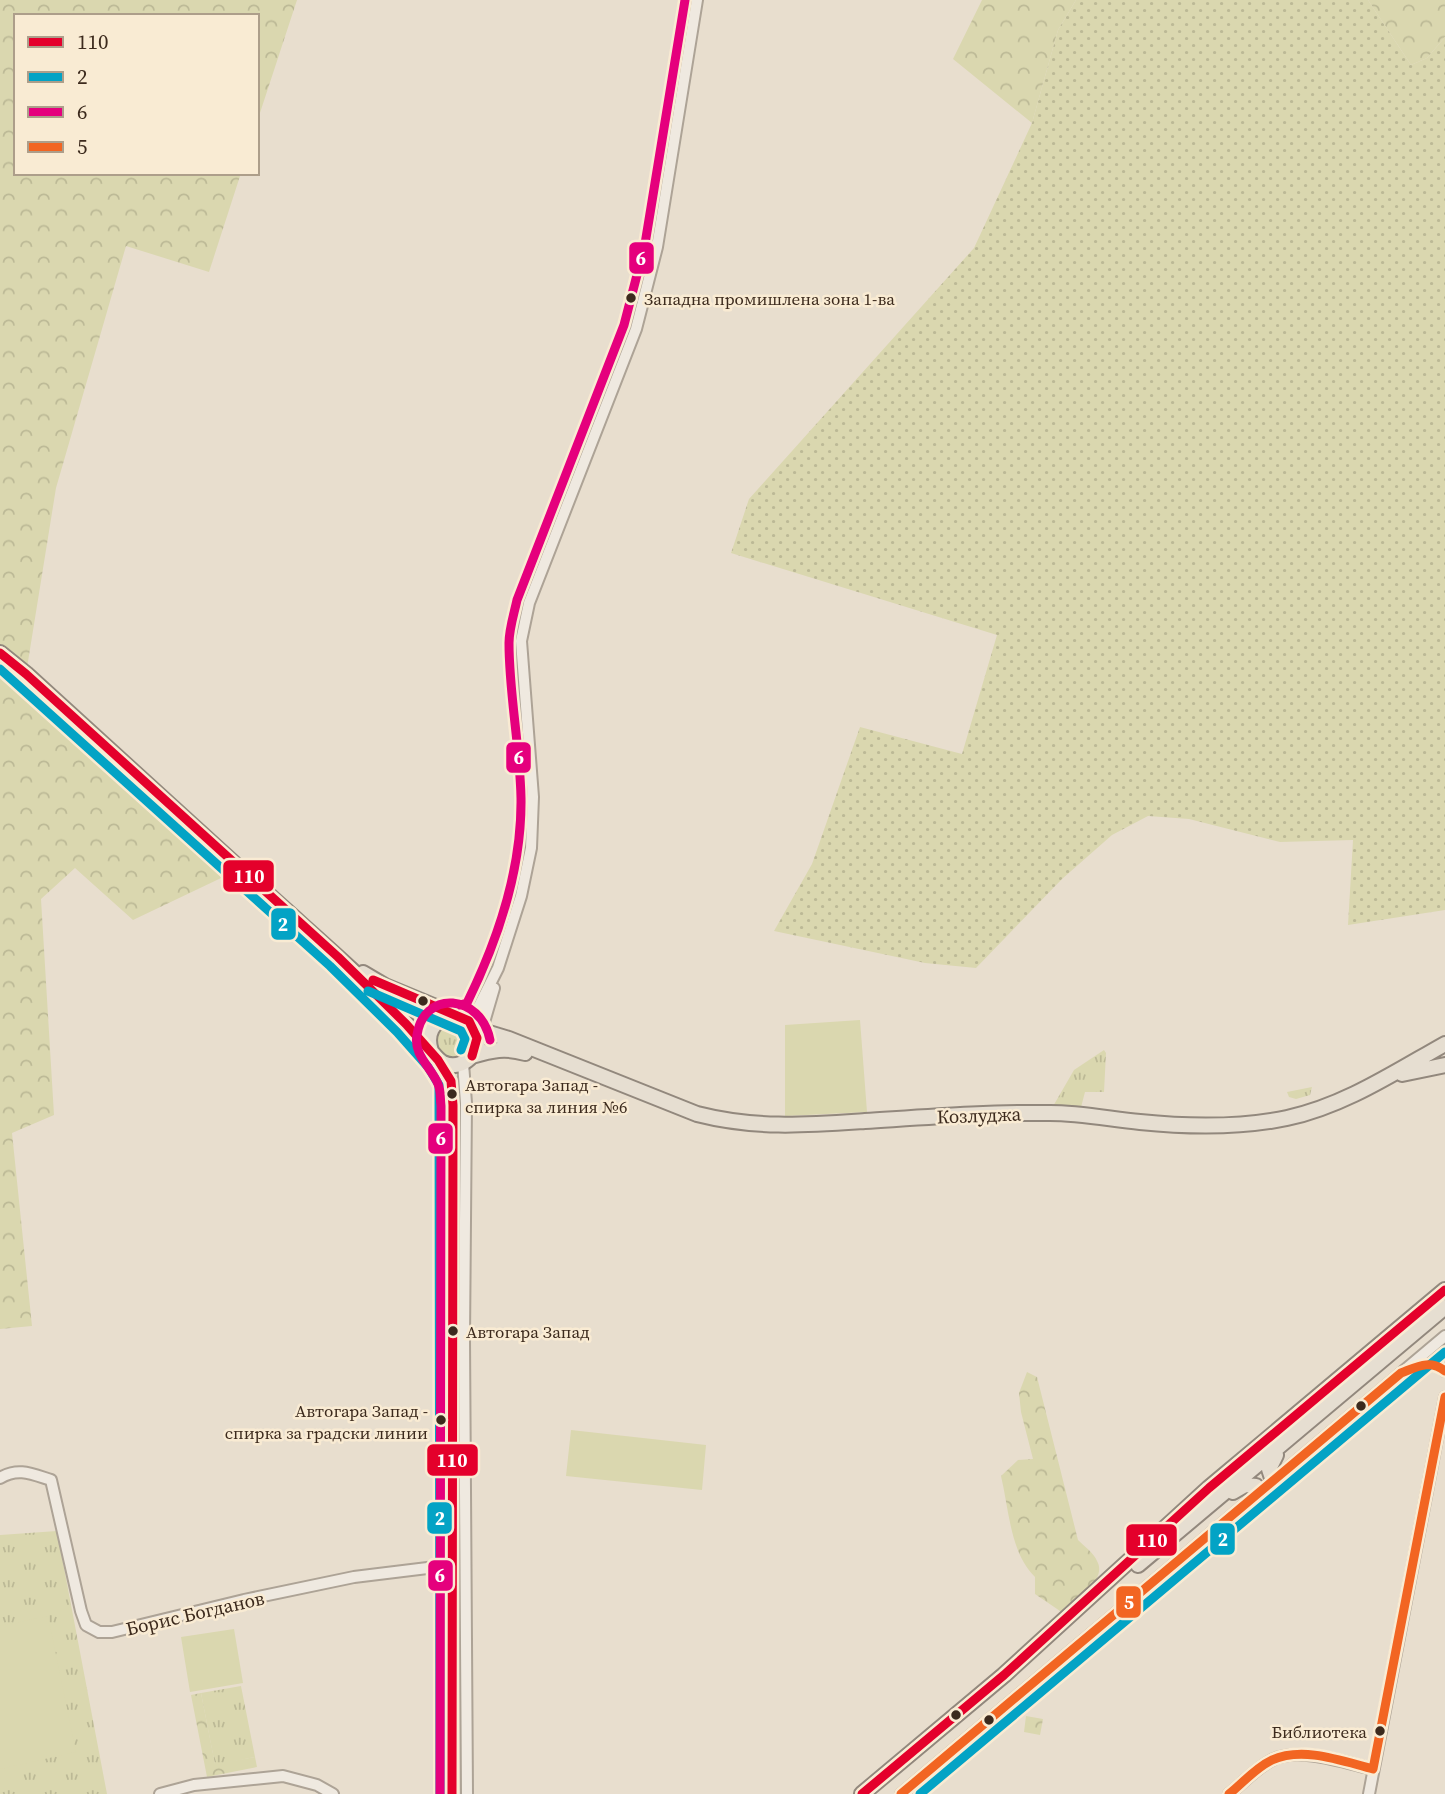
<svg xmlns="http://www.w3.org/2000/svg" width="1445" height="1794" font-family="'Source Serif 4',serif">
  <defs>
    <pattern id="grass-tufts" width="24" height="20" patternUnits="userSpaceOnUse" patternTransform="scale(1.75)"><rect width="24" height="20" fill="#dad7af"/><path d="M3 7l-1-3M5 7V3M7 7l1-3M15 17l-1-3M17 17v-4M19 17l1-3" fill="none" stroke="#bcb996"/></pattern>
    <pattern id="forest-crowns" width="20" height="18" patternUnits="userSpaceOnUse" patternTransform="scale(1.75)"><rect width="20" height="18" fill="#dad7af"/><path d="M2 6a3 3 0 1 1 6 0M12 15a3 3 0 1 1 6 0" fill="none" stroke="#bcb996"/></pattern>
    <pattern id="garden-dots" width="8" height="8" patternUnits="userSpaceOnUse" patternTransform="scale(1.75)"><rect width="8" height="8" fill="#dad7af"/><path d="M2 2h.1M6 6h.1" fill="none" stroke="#bcb996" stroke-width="1.8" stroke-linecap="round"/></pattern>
  </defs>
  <rect width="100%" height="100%" fill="#e8dece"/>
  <!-- grass -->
  <path fill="url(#grass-tufts)" d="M436 1041a17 17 0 1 1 34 0a17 17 0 1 1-34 0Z
    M1104 1050 1106 1053 1104 1092H1085L1080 1111 1052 1108 1074 1070Z
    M1312 1087 1310 1095 1296 1099 1289 1097 1287 1092Z
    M57 1531 107 1794H0V1535Z
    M241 1686 255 1757 215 1765 201 1693Z"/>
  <!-- forest -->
  <path fill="url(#forest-crowns)" d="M0 0H297L257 122V16H16V173H241L209 272 126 246 56 488 26 674 240 869 133 920 75 868 41 899 54 1115 12 1133 32 1326 0 1329Z
    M982 0H1076L1058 30 1032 123 953 59Z
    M1368 0H1445V37L1427 58 1411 65Z
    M1027 1372 1037 1377 1078 1540C1084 1546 1094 1553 1097 1561 1108 1580 1075 1601 1063 1613L1035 1594V1577C1010 1553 1009 1509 1001 1476L1018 1460 1033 1459 1021 1412 1019 1393Z
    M201 1693 215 1764 255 1757 257 1767 207 1777 191 1695Z
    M1026 1716 1043 1719 1040 1735 1024 1732Z"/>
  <!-- garden -->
  <path fill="url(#garden-dots)" d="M1076 0H1368L1411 65 1427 58 1445 37V910L1348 925 1353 840 1280 842 1189 819 1148 816 1112 835 1062 879 976 968 925 963 774 931 812 864 860 727 962 754 997 635 731 553 749 499 974 248 1032 123 1058 30Z"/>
  <!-- pitch -->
  <path fill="#dad7af" d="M860 1020 867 1112 785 1116V1025Z
    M571 1430 706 1445 702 1490 566 1476Z
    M48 1616 76 1752 0 1769V1626Z
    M234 1629 243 1683 190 1692 181 1637Z"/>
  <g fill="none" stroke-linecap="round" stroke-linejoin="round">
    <defs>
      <path id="minor" d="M463 1017 475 1014 498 968 521 896 531 848 533 797 521 641 529 603 636 329 657 247 697 0
        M480 1036 494 988
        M438 1060 451 1081 453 1105 451 1339 452 1794
        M463 1063 466 1103 464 1339 467 1794
        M1410 1370C1422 1365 1435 1360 1445 1371
        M0 1478C18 1467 32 1474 51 1480L81 1611 86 1625 99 1632H112L244 1600 354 1577 452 1565
        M160 1794 194 1785 283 1776 317 1785 333 1794
        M901 1794 1445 1336
        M1229 1794C1243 1783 1256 1768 1272 1760 1298 1746 1346 1763 1373 1769
        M1369 1794 1445 1397"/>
      <path id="major" d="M0 653 26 674C109 750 192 825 274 900 327 948 382 994 428 1048 433 1053 436 1059 443 1063 462 1072 484 1051 477 1031 466 1002 419 1017 431 1051
        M363 973 385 986 455 1015
        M476 1029 509 1039 697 1114C756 1129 806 1125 865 1121 927 1117 988 1112 1050 1113 1080 1113 1110 1119 1140 1122 1189 1127 1239 1128 1287 1118 1344 1106 1395 1072 1445 1044
        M472 1056C492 1050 505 1047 525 1053
        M1402 1074 1445 1065
        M1273 1481 1269 1469 1276 1455
        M1233 1492 1245 1485 1256 1486 1261 1492
        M1138 1565 1445 1307
        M862 1794 1004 1675 1209 1488 1445 1290"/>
    </defs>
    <!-- minor casing -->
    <use href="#minor" stroke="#ada396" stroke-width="14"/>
    <!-- major casing -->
    <use href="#major" stroke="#92887d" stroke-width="18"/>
    <!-- minor -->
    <use href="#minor" stroke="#efe9e0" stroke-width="10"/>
    <!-- major -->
    <use href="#major" stroke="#e6ded1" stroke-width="14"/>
    <defs>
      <path id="bus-1" d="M0 653 26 674 338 957 406 1024 438 1060 451 1081 453 1105 452 1794
        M373 980 469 1021 477 1038 472 1056
        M862 1794 1004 1675 1209 1488 1445 1290"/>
      <path id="bus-2" d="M0 669 330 966 397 1032 428 1067 439 1085 440 1794
        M368 991 461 1031 465 1039 461 1050
        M920 1794 1445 1352"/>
      <path id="bus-3" d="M460 1005 467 1003C498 940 522 870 521 798 520 746 509 694 509 643 509 629 514 614 517 600L624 325 645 244 685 0
        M440 1794 441 1106C440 1098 441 1091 438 1084 431 1067 413 1055 417 1035 424 989 481 994 490 1040"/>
      <path id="bus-4" d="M901 1794 1401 1373C1417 1367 1430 1359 1445 1371
        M1229 1794C1243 1783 1255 1768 1272 1760 1303 1746 1342 1761 1373 1769L1445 1397"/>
    </defs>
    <!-- bus-1 casing -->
    <use href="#bus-1" stroke="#f9ebd3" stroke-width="14"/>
    <!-- bus-2 casing -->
    <use href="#bus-2" stroke="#f9ebd3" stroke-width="14"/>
    <!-- bus-3 casing -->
    <use href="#bus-3" stroke="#f9ebd3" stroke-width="14"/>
    <!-- bus-4 casing -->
    <use href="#bus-4" stroke="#f9ebd3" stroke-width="14"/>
    <!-- bus-1 -->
    <use href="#bus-1" stroke="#e4002b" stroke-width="9"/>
    <!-- bus-2 -->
    <use href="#bus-2" stroke="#03a3c5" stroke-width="9"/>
    <!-- bus-3 -->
    <use href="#bus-3" stroke="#e5007d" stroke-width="9"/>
    <!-- bus-4 -->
    <use href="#bus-4" stroke="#f26522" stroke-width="9"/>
  </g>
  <!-- markers -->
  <g fill="#3c2a1d" stroke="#f9ebd3" stroke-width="2.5">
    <circle cx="631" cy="298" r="6"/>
    <circle cx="423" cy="1001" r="6"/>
    <circle cx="452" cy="1094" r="6"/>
    <circle cx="453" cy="1331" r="6"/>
    <circle cx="1361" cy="1406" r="6"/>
    <circle cx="441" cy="1420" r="6"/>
    <circle cx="956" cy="1715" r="6"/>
    <circle cx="989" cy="1720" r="6"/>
    <circle cx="1380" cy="1731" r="6"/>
  </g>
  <g text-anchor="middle" stroke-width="5" stroke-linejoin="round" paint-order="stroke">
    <!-- bus labels -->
    <g font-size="17" fill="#3c2a1d" stroke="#f9ebd3" text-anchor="start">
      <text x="644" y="305">Западна промишлена зона 1-ва</text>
      <text x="465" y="1091">Автогара Запад -<tspan x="465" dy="22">спирка за линия №6</tspan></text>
      <text x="466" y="1338">Автогара Запад</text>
      <text x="428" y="1417" text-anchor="end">Автогара Запад -<tspan x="428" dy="22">спирка за градски линии</tspan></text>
      <text x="1367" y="1738" text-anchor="end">Библиотека</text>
    </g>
    <!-- street labels -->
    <g font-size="19" fill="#3c2a1d" stroke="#f9ebd3">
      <text transform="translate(979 1115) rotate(-2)" y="7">Козлуджа</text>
      <text transform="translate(195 1613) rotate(-13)" y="7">Борис Богданов</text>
    </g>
  </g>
  <g stroke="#f9ebd3" stroke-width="2.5">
    <rect x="628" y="241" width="27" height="34" rx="7" fill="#e5007d"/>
    <rect x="505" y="741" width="27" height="33" rx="7" fill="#e5007d"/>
    <rect x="222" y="859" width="53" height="34" rx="7" fill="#e4002b"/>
    <rect x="270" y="907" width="27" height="34" rx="7" fill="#03a3c5"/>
    <rect x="427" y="1122" width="27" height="33" rx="7" fill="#e5007d"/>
    <rect x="426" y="1443" width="53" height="34" rx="7" fill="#e4002b"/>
    <rect x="426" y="1501" width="27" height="34" rx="7" fill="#03a3c5"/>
    <rect x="1209" y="1522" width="27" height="34" rx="7" fill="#03a3c5"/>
    <rect x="1125" y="1523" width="53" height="34" rx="7" fill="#e4002b"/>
    <rect x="427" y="1559" width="27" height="33" rx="7" fill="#e5007d"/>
    <rect x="1115" y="1585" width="27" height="34" rx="7" fill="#f26522"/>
  </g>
  <g font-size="19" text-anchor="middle" font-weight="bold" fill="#fff">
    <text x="641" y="265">6</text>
    <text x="519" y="764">6</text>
    <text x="249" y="883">110</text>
    <text x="283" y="931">2</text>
    <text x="441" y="1145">6</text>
    <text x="452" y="1467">110</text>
    <text x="440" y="1525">2</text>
    <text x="1223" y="1546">2</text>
    <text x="1152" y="1547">110</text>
    <text x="440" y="1582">6</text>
    <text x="1129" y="1609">5</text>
  </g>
  <!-- legend -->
  <rect x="14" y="14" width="245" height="161" fill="#f9ebd3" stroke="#ad9e8a" stroke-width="2"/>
  <rect x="28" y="37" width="35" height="10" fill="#e4002b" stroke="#ad9e8a" stroke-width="2"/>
  <text x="77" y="49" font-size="21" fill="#3c2a1d">110</text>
  <rect x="28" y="72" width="35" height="10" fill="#03a3c5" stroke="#ad9e8a" stroke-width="2"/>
  <text x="77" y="84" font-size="21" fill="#3c2a1d">2</text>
  <rect x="28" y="107" width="35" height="10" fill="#e5007d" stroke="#ad9e8a" stroke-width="2"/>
  <text x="77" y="119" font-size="21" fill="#3c2a1d">6</text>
  <rect x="28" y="142" width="35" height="10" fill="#f26522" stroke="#ad9e8a" stroke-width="2"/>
  <text x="77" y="154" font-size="21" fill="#3c2a1d">5</text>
</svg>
